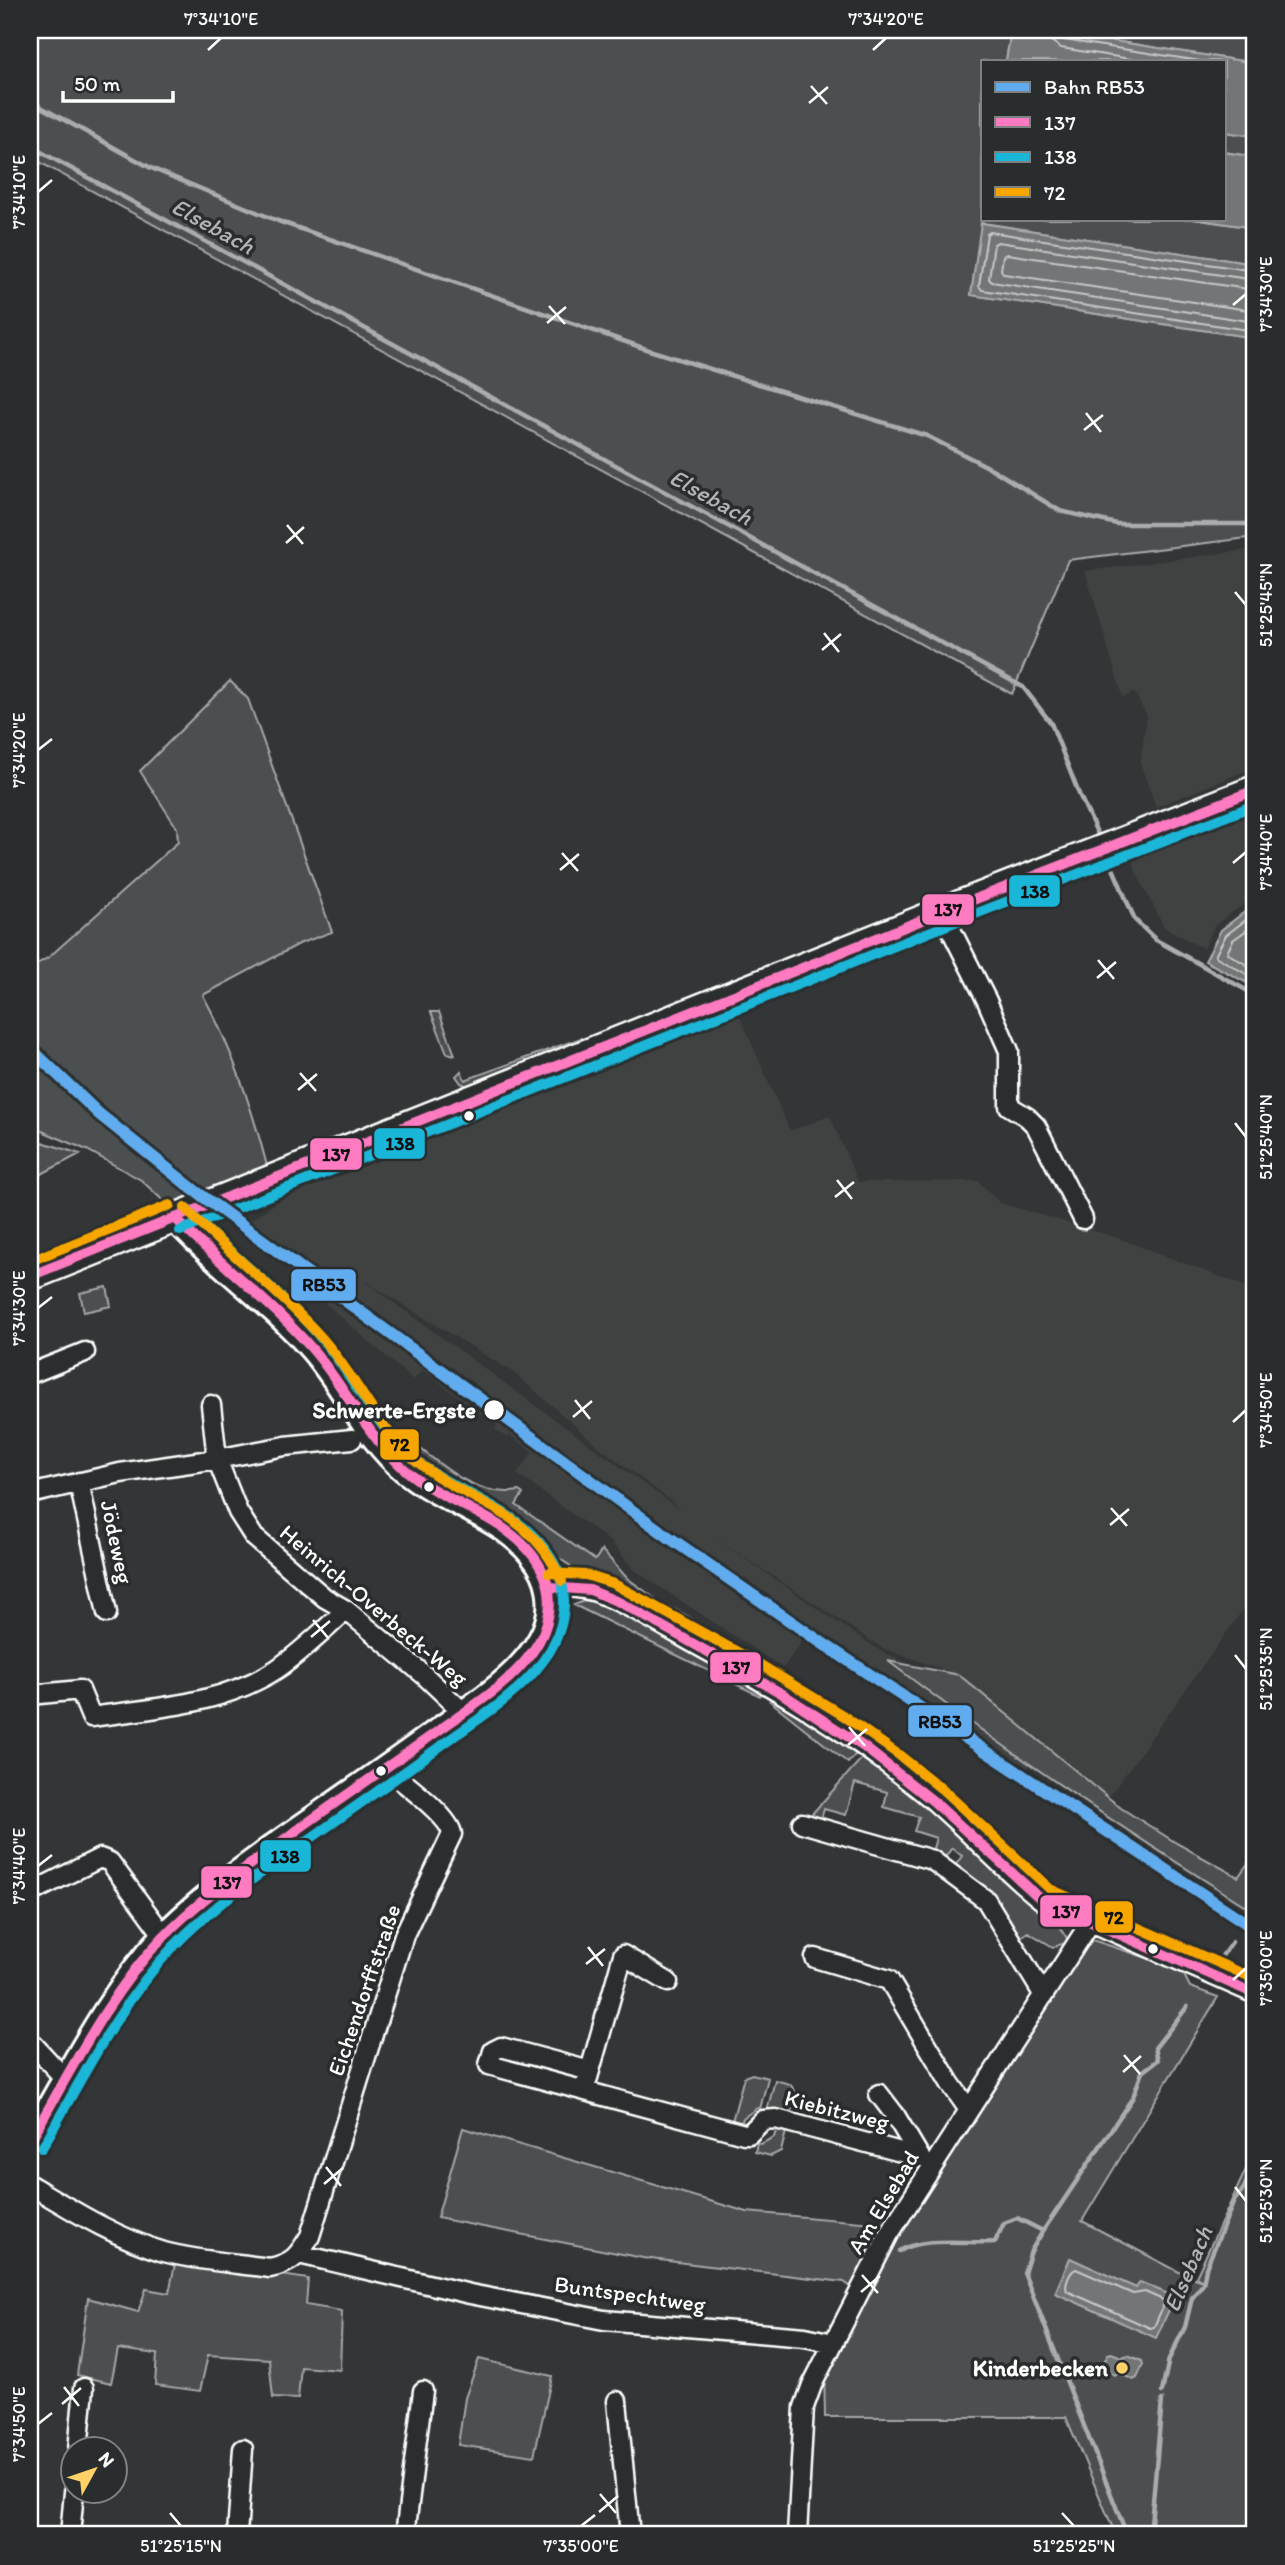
<svg xmlns="http://www.w3.org/2000/svg" width="1285" height="2565" font-family="Itim,sans-serif">
  <rect width="100%" height="100%" fill="#333536"/>
  <filter id="ink" filterUnits="userSpaceOnUse"><feTurbulence type="fractalNoise" baseFrequency=".0143" numOctaves="2"/><feDisplacementMap in="SourceGraphic" scale="14" xChannelSelector="R" yChannelSelector="G"/><feConvolveMatrix kernelMatrix="1 2 1 2 8 2 1 2 1" color-interpolation-filters="sRGB"/></filter>
  <g filter="url(#ink)">
    <!-- built -->
    <path fill="#404243" fill-rule="evenodd" d="M1255 549V772L1248 770 1156 807 1140 763 1147 716 1134 692 1123 698 1085 571Z
      M1255 807V896L1215 925 1204 949 1164 927 1136 872 1131 855 1236 812Z
      M733 1001 790 1131 830 1116 858 1182 978 1181 1000 1203 1115 1237 1255 1290V1593L1108 1798 959 1675 882 1648 715 1538 821 1611 879 1650 900 1660 920 1676 1029 1765 1026 1788 804 1638 783 1668 634 1570 611 1542 517 1474 533 1452 509 1435 507 1438 495 1429 497 1425 422 1370 413 1380 286 1269 217 1215 229 1209 248 1222 291 1192ZM361 1279 513 1372 603 1450 670 1500 680 1510Z"/>
    <!-- green -->
    <path fill="#4c4f50" stroke="#a6a7a8" stroke-width="2" d="M30 30H1011L1006 61H982V219H1193L1255 228V264L982 223 971 295 1255 338V537L1068 560 1012 694 30 157Z
      M1043 30H1255V63Z
      M1224 132 1255 136V157L1224 152Z
      M230 681 248 699 332 932 301 943 203 995C232 1048 252 1108 267 1166L207 1192C144 1145 84 1096 30 1038V955L37 964 49 957 178 842 177 828 140 771Z
      M431 1012H439L455 1055 447 1053Z
      M581 1038 583 1042 469 1087 461 1083 456 1076 461 1071 465 1080Z
      M30 1054 107 1128 192 1196 169 1206 141 1180 87 1150 30 1126Z
      M42 1142 80 1154 30 1180V1148Z
      M107 1287 111 1306 84 1312 80 1293Z
      M401 1436 406 1437C438 1462 475 1499 519 1491L523 1494 516 1505 595 1560 602 1550 627 1578 660 1602 686 1615 791 1684 789 1688 740 1658 600 1585 563 1561 519 1523 433 1475 405 1453 396 1441Z
      M589 1599 706 1655 763 1689 760 1696 574 1605Z
      M888 1661 959 1675 1121 1808 1178 1844 1238 1877 1255 1854V1912C1130 1834 1006 1751 888 1661Z
      M781 1696 856 1754 848 1763 770 1701Z
      M862 1758 937 1813 1013 1886 1055 1917 1069 1942 1053 1947 1028 1932 1019 1938 994 1896 955 1866 962 1856 952 1848 945 1857 932 1852 936 1838 914 1831 919 1817 884 1807 887 1792 855 1783 846 1815 824 1809 821 1819 810 1816Z
      M1083 1937 1181 1969 1190 1987 1218 1997 1082 2221 1183 2274 1205 2282 1196 2277 1255 2150V2535H1102L1114 2531 1066 2417H825L824 2367 970 2113Z
      M752 2074 768 2078 760 2109 757 2108 743 2118 740 2127 731 2125 744 2077Z
      M775 2080 790 2084 797 2094 790 2117 767 2111Z
      M778 2125 787 2128 781 2151 771 2156 755 2152 757 2143 761 2144 774 2137Z
      M463 2128 747 2212 885 2224 854 2289 844 2282 643 2258 437 2218Z
      M176 2259 308 2279 306 2305 342 2311 340 2370 301 2367 298 2399 273 2398 269 2359 208 2355 200 2391 155 2385 157 2354 118 2349 111 2383 77 2375 88 2298 138 2312 146 2289 169 2293Z
      M479 2359 552 2376 534 2456 458 2445 465 2398Z"/>
    <!-- water -->
    <path fill="#737576" stroke="#abacad" stroke-width="2" d="M1011 30H1043L1255 63V136L1224 132V61H1006Z
      M1224 152 1255 157V228L1193 219H1224Z
      M981 223 1255 264V338L971 295Z
      M1255 904V987L1205 961 1221 930Z
      M1070 2258 1136 2288 1140 2282 1175 2297 1156 2338 1055 2293Z
      M1111 2353 1122 2357 1128 2355 1142 2361 1143 2365 1137 2378 1133 2380 1119 2373 1115 2375 1104 2370 1102 2366 1108 2354Z"/>
    <g fill="none" stroke-linecap="round" stroke-linejoin="round">
      <!-- shore -->
      <path stroke="#c7c8c8" stroke-width="2" d="M1048 30 1051 41 1061 48 1143 61
        M1057 30 1058 36 1064 40 1200 61
        M1255 271 990 232 987 234 979 286 982 290 1255 331
        M1255 280 998 242 994 244 989 279 992 282 1255 322
        M1255 290 1007 254 1003 256 1001 270 1004 274 1255 311
        M1255 913 1226 935 1215 956 1255 979
        M1255 924 1233 940 1227 953 1255 970
        M1076 2269 1133 2294 1145 2292 1163 2300 1164 2304 1154 2327 1150 2328 1067 2291C1064 2285 1070 2271 1076 2269Z"/>
      <!-- stream -->
      <path stroke="#abacad" stroke-width="4.5" d="M30 101 151 168 278 221 649 350 927 436 992 469 1060 511 1117 524H1255
        M30 146 1023 687 1051 723 1079 794 1101 841
        M1109 859 1135 920 1156 940 1255 995
        M1222 1956 1232 1942
        M900 2251C924 2236 967 2244 995 2242L1004 2223 1017 2218 1043 2231
        M1162 2392 1169 2359 1185 2327 1192 2298 1203 2284 1206 2268 1234 2201 1244 2188 1255 2164
        M1127 2535 1024 2273 1031 2251 1043 2231 1133 2097 1142 2072 1158 2060 1155 2048 1187 2007
        M1150 2535 1162 2400"/>
      <defs>
        <path id="street" d="M942 912 987 1001 1009 1051V1106L1027 1117 1036 1126 1083 1219
          M30 1374 85 1352
          M211 1405 217 1459 285 1446 352 1439
          M79 1482 107 1613
          M30 1494 120 1473 217 1459 238 1512 254 1537 325 1598 346 1610 423 1674 464 1713
          M549 1587C565 1587 580 1587 596 1592 630 1605 663 1626 695 1644 772 1686 848 1731 917 1787 962 1822 998 1866 1043 1901L1255 1994
          M30 1695 80 1690 91 1717C154 1708 222 1705 277 1669 302 1652 324 1630 346 1610
          M802 1823 932 1860 986 1900 1043 1994
          M30 1893 100 1858 110 1862 164 1936
          M815 1958 889 1980 950 2083 969 2110
          M30 2041 66 2080
          M590 2071 501 2047 493 2051 489 2065 744 2134H749L763 2120 776 2119 920 2157 895 2115 879 2094
          M587 2081 623 1955 668 1982
          M30 2185C72 2210 116 2238 164 2252 198 2261 235 2263 270 2268 293 2263 298 2256 310 2236L404 1935 452 1834C450 1816 401 1781 386 1768
          M299 2254 470 2294 604 2320 805 2337 833 2343
          M617 2401 630 2535
          M78 2450 84 2388
          M70 2535 74 2492
          M237 2535 243 2449
          M405 2535 423 2391
          M797 2535 804 2407 812 2385 889 2234 1090 1923"/>
        <path id="secondary" d="M30 2141C71 2072 108 1995 163 1937 197 1902 237 1874 276 1845 330 1807 385 1770 438 1731 472 1707 521 1676 541 1639 554 1616 554 1587 539 1564 509 1517 447 1505 405 1470 366 1438 346 1388 313 1350 272 1302 217 1265 175 1218"/>
        <path id="primary" d="M30 1276 942 912 1255 790"/>
      </defs>
      <!-- street casing -->
      <use href="#street" stroke="#fff" stroke-width="23"/>
      <!-- secondary casing -->
      <use href="#secondary" stroke="#fff" stroke-width="30"/>
      <!-- primary casing -->
      <use href="#primary" stroke="#fff" stroke-width="33"/>
      <!-- street -->
      <use href="#street" stroke="#2a2d2e" stroke-width="18"/>
      <!-- secondary -->
      <use href="#secondary" stroke="#2a2d2e" stroke-width="24"/>
      <!-- primary -->
      <use href="#primary" stroke="#2a2d2e" stroke-width="28"/>
      <defs>
        <path id="bus-1" d="M30 1276 942 912 1255 790
          M549 1587 590 1590 621 1603 781 1693 864 1747 933 1801 1043 1901 1255 1994
          M30 2141C71 2071 107 1996 163 1937 192 1907 226 1882 260 1857 318 1814 379 1773 438 1731 471 1707 509 1685 533 1651 550 1627 556 1597 542 1570 519 1524 462 1509 421 1482 372 1449 351 1394 313 1350 272 1302 219 1264 175 1218"/>
        <path id="bus-2" d="M180 1231 947 925 1255 805
          M42 2148C82 2079 118 2005 173 1947 213 1905 263 1871 310 1839 355 1807 401 1775 446 1742 480 1718 518 1695 543 1661 565 1632 572 1593 553 1561 523 1508 459 1496 414 1459 376 1428 356 1380 325 1343 284 1293 230 1255 185 1208"/>
        <path id="bus-3" d="M185 1208C228 1254 279 1290 320 1336 355 1374 375 1425 414 1459 470 1507 528 1505 562 1581
          M30 1261 170 1205
          M549 1573 586 1575 614 1584 759 1664 844 1716 899 1755 943 1790 1050 1889 1255 1979"/>
      </defs>
      <!-- bus-1 casing -->
      <use href="#bus-1" stroke="#2a2d2e" stroke-width="16"/>
      <!-- bus-2 casing -->
      <use href="#bus-2" stroke="#2a2d2e" stroke-width="16"/>
      <!-- bus-3 casing -->
      <use href="#bus-3" stroke="#2a2d2e" stroke-width="16"/>
      <!-- bus-1 -->
      <use href="#bus-1" stroke="#fe7ac1" stroke-width="10"/>
      <!-- bus-2 -->
      <use href="#bus-2" stroke="#1ab6d8" stroke-width="10"/>
      <!-- bus-3 -->
      <use href="#bus-3" stroke="#f7a600" stroke-width="10"/>
      <defs>
        <path id="rail-1" d="M30 1048 99 1114 194 1190 667 1536 822 1643 1255 1929"/>
      </defs>
      <!-- rail-1 casing -->
      <use href="#rail-1" stroke="#2a2d2e" stroke-width="18"/>
      <!-- rail-1 -->
      <use href="#rail-1" stroke="#60acee" stroke-width="12"/>
    </g>
  </g>
  <!-- ticks -->
  <path fill="none" stroke="#fff" stroke-width="2.5" d="M208 50 221 38M873 50 886 38M811 86 827 104M809 103 828 87M38 192 52 180M1233 305 1246 294M549 306 565 324M547 323 566 307M1086 413 1101 432M1084 430 1103 415M287 525 303 544M286 543 304 527M1235 592 1246 605M824 633 839 652M822 650 841 634M38 750 52 739M562 853 578 871M1233 863 1246 852M560 870 579 854M1098 960 1114 979M1097 978 1116 962M300 1073 316 1091M298 1090 317 1074M1235 1123 1246 1137M837 1180 852 1199M835 1197 854 1182M38 1308 52 1297M575 1400 590 1419M573 1417 592 1401M1233 1422 1246 1410M1111 1508 1127 1526M1110 1525 1129 1509M313 1620 329 1639M311 1637 330 1621M1235 1655 1246 1669M849 1727 865 1746M848 1745 867 1729M38 1866 52 1855M588 1947 603 1966M586 1964 605 1949M1233 1980 1246 1968M1124 2055 1140 2074M1123 2072 1141 2056M326 2167 341 2186M324 2184 343 2168M1235 2187 1246 2201M862 2275 878 2293M861 2292 880 2276M64 2387 79 2406M62 2404 81 2388M38 2424 52 2413M600 2494 616 2513M599 2512 618 2496M170 2513 181 2526M1062 2513 1074 2526M581 2526 595 2515"/>
  <!-- markers -->
  <g fill="#fff" stroke="#2a2d2e" stroke-width="2.5">
    <circle cx="469" cy="1116" r="6"/>
    <circle cx="494" cy="1410" r="11"/>
    <circle cx="429" cy="1487" r="6"/>
    <circle cx="381" cy="1771" r="6"/>
    <circle cx="1153" cy="1949" r="6"/>
  </g>
  <circle fill="#ffd166" stroke="#2a2d2e" stroke-width="2.5" cx="1122" cy="2368" r="7"/>
  <g text-anchor="middle" stroke-width="7" stroke-linejoin="round" paint-order="stroke">
    <!-- stop labels -->
    <g font-size="23" font-weight="bold" fill="#fff" stroke="#2a2d2e" text-anchor="end">
      <text x="476" y="1418">Schwerte-Ergste</text>
    </g>
    <!-- street labels -->
    <g font-size="23" fill="#fff" stroke="#2a2d2e">
      <text transform="translate(117 1542) rotate(78)" y="8">Jödeweg</text>
      <text transform="translate(374 1605) rotate(40)" y="8">Heinrich-Overbeck-Weg</text>
      <text transform="translate(364 1990) rotate(-71)" y="8">Eichendorffstraße</text>
      <text transform="translate(837 2110) rotate(14)" y="8">Kiebitzweg</text>
      <text transform="translate(883 2202) rotate(-59)" y="8">Am Elsebad</text>
      <text transform="translate(630 2294) rotate(8)" y="8">Buntspechtweg</text>
    </g>
    <!-- poi labels -->
    <g font-size="23" font-weight="bold" fill="#fff" stroke="#2a2d2e" text-anchor="end">
      <text x="1108" y="2376">Kinderbecken</text>
    </g>
    <!-- water labels -->
    <g font-size="24" font-style="italic" fill="#b2b3b4" stroke="#2a2d2e">
      <text transform="translate(213 226) rotate(29)" y="8">Elsebach</text>
      <text transform="translate(711 497) rotate(29)" y="8">Elsebach</text>
      <text transform="translate(1188 2269) rotate(-67)" y="8">Elsebach</text>
    </g>
  </g>
  <g stroke="#2a2d2e" stroke-width="2.5">
    <rect x="1008" y="874" width="53" height="34" rx="7" fill="#1ab6d8"/>
    <rect x="921" y="893" width="54" height="33" rx="7" fill="#fe7ac1"/>
    <rect x="373" y="1127" width="53" height="33" rx="7" fill="#1ab6d8"/>
    <rect x="309" y="1137" width="54" height="34" rx="7" fill="#fe7ac1"/>
    <rect x="290" y="1268" width="67" height="34" rx="7" fill="#60acee"/>
    <rect x="379" y="1428" width="41" height="33" rx="7" fill="#f7a600"/>
    <rect x="709" y="1651" width="53" height="33" rx="7" fill="#fe7ac1"/>
    <rect x="907" y="1704" width="66" height="34" rx="7" fill="#60acee"/>
    <rect x="259" y="1839" width="53" height="34" rx="7" fill="#1ab6d8"/>
    <rect x="200" y="1865" width="53" height="34" rx="7" fill="#fe7ac1"/>
    <rect x="1039" y="1894" width="54" height="34" rx="7" fill="#fe7ac1"/>
    <rect x="1094" y="1900" width="40" height="34" rx="7" fill="#f7a600"/>
  </g>
  <g font-size="19" text-anchor="middle" font-weight="bold" fill="#111">
    <text x="1035" y="898">138</text>
    <text x="948" y="916">137</text>
    <text x="400" y="1150">138</text>
    <text x="336" y="1161">137</text>
    <text x="324" y="1291">RB53</text>
    <text x="400" y="1451">72</text>
    <text x="736" y="1674">137</text>
    <text x="940" y="1728">RB53</text>
    <text x="285" y="1863">138</text>
    <text x="227" y="1889">137</text>
    <text x="1066" y="1918">137</text>
    <text x="1114" y="1924">72</text>
  </g>
  <!-- margin -->
  <rect width="1285" height="2565" fill="none" stroke="#2a2d2e" stroke-width="77"/>
  <!-- legend -->
  <rect x="981" y="60" width="245" height="161" fill="#2a2d2e" stroke="#7f8182" stroke-width="2"/>
  <rect x="995" y="82" width="35" height="10" fill="#60acee" stroke="#7f8182" stroke-width="2"/>
  <text x="1044" y="94" font-size="21" fill="#ffffff">Bahn RB53</text>
  <rect x="995" y="117" width="35" height="10" fill="#fe7ac1" stroke="#7f8182" stroke-width="2"/>
  <text x="1044" y="130" font-size="21" fill="#ffffff">137</text>
  <rect x="995" y="152" width="35" height="10" fill="#1ab6d8" stroke="#7f8182" stroke-width="2"/>
  <text x="1044" y="164" font-size="21" fill="#ffffff">138</text>
  <rect x="995" y="187" width="35" height="10" fill="#f7a600" stroke="#7f8182" stroke-width="2"/>
  <text x="1044" y="200" font-size="21" fill="#ffffff">72</text>
  <!-- north arrow -->
  <g transform="translate(94 2470) rotate(50)"><circle r="33" fill="#2a2d2e" stroke="#7f8182" stroke-width="2"/>
  <path d="M0-5L12 26L0 18L-12 26Z" fill="#ffd166"/>
  <text y="-10" font-size="19" font-weight="bold" text-anchor="middle" fill="#ffffff">N</text>
  </g>
  <!-- scale -->
  <path d="M63 91v10h110v-10" fill="none" stroke="#ffffff" stroke-width="3.5"/>
  <text x="74" y="91" font-size="21" fill="#ffffff" stroke="#2a2d2e" stroke-width="5" paint-order="stroke">50 m</text>
  <rect x="38" y="38" width="1208" height="2488" fill="none" stroke="#fff" stroke-width="2.5"/>
  <g font-size="18" text-anchor="middle" fill="#fff">
    <text x="221" y="25">7°34'10"E</text>
    <text x="886" y="25">7°34'20"E</text>
    <text transform="translate(19 192) rotate(-90)" y="6">7°34'10"E</text>
    <text transform="translate(1266 294) rotate(-90)" y="6">7°34'30"E</text>
    <text transform="translate(1266 605) rotate(-90)" y="6">51°25'45"N</text>
    <text transform="translate(19 750) rotate(-90)" y="6">7°34'20"E</text>
    <text transform="translate(1266 852) rotate(-90)" y="6">7°34'40"E</text>
    <text transform="translate(1266 1137) rotate(-90)" y="6">51°25'40"N</text>
    <text transform="translate(19 1308) rotate(-90)" y="6">7°34'30"E</text>
    <text transform="translate(1266 1410) rotate(-90)" y="6">7°34'50"E</text>
    <text transform="translate(1266 1669) rotate(-90)" y="6">51°25'35"N</text>
    <text transform="translate(19 1866) rotate(-90)" y="6">7°34'40"E</text>
    <text transform="translate(1266 1968) rotate(-90)" y="6">7°35'00"E</text>
    <text transform="translate(1266 2201) rotate(-90)" y="6">51°25'30"N</text>
    <text transform="translate(19 2424) rotate(-90)" y="6">7°34'50"E</text>
    <text x="181" y="2552">51°25'15"N</text>
    <text x="581" y="2552">7°35'00"E</text>
    <text x="1074" y="2552">51°25'25"N</text>
  </g>
</svg>
